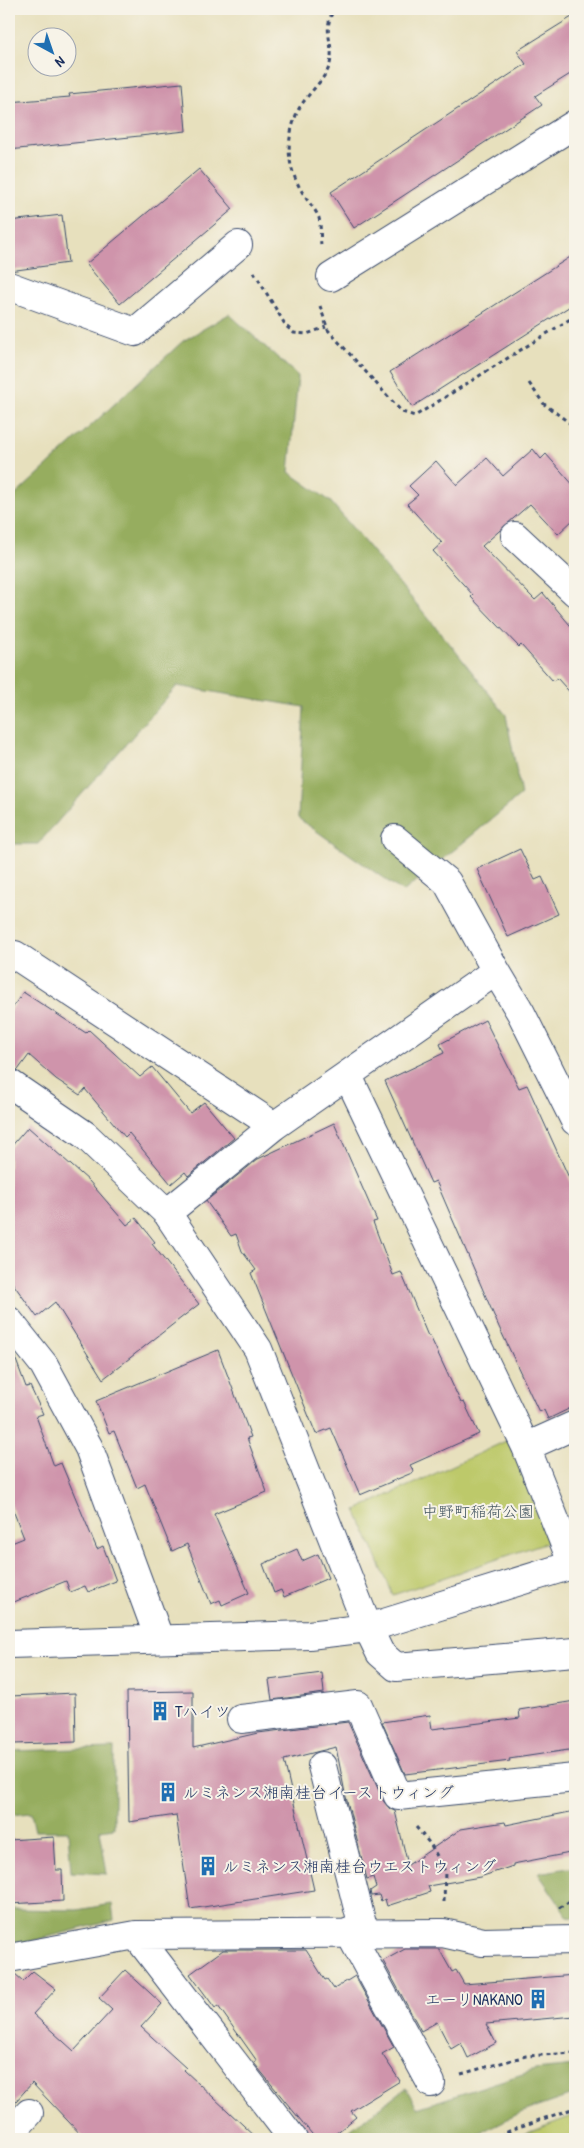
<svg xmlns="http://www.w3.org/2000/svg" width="584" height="2148" font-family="'Patrick Hand','Klee One',sans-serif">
  <rect width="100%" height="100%" fill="#f7f3e8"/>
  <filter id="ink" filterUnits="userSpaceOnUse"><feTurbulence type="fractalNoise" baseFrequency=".02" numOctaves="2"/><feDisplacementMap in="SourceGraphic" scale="10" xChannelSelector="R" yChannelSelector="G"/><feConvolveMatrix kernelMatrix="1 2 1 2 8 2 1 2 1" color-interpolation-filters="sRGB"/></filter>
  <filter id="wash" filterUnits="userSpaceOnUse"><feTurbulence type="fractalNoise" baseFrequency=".0096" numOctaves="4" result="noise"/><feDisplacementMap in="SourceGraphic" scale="20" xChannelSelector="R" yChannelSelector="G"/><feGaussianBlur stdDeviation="1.12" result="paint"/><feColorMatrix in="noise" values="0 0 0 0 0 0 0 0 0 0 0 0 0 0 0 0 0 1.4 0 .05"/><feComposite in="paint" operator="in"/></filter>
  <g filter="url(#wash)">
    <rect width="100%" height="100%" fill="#e7e0bd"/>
    <!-- green -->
    <path fill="#bdc96b" stroke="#6c7c64" d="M508 1440 550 1541 393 1595 356 1510Z
      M575 2115V2139H512L519 2136Z"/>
    <!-- forest -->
    <path fill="#96ad5f" stroke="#586e5e" d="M229 314 298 376 289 472 330 501 450 644 506 715 521 795 403 892 298 818 304 707 177 686 38 844H9V501L183 341Z
      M114 1748V1828L100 1830 107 1874 71 1872 68 1831H35L31 1813 9 1815V1751Z
      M575 1867V1918L568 1917 538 1873Z
      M112 1904 114 1920 9 1947V1909L77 1910Z
      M575 2066V2094L520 2113 467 2139H338L406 2088 417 2108 535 2070Z"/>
    <g id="blocks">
      <!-- building -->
      <path fill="#cf94ab" d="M575 15V71L535 96 542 105 354 228 331 192 526 64 517 51Z
        M182 83 186 131 9 150V102L70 97 69 94Z
        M199 169 233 209 120 304 86 264Z
        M62 215 68 263 9 271V221Z
        M575 254V303L412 407 390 372Z
        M533 449 541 459 546 454 575 487V518L558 534 530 504 482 546 535 600 543 593 575 631V698L557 678 553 681 521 645 519 647 471 597 473 595 433 551 442 543 407 504 418 495 409 486 436 461 457 485 487 458 503 476Z
        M520 849 535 880 542 877 559 914 508 937 477 869Z
        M23 992 86 1033 89 1030 140 1077 152 1067 190 1113 204 1102 234 1138 188 1176 185 1172 171 1184 129 1133 125 1137 85 1089 80 1095 56 1079 29 1055 18 1070 9 1068V1013Z
        M485 1020 519 1088 527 1085 575 1191V1406L548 1419 544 1410 539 1412 499 1327 436 1181 431 1183 385 1081 444 1053 440 1044Z
        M334 1123 377 1221 373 1222 393 1275 401 1272 428 1336H430L461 1403 464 1402 479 1434 410 1465 414 1472 360 1495 331 1428 316 1434 251 1273 256 1270 242 1251 236 1234 231 1236 206 1201 258 1159Z
        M28 1127 89 1181 127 1225 136 1218 155 1242 152 1244 199 1304 103 1379 55 1302 37 1317 9 1278V1149Z
        M9 1350 13 1352 26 1387 30 1386 43 1414 36 1416 54 1466 61 1463 97 1549 103 1546 116 1581 88 1592 85 1586 70 1592 66 1581 9 1604V1544L24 1538 9 1500Z
        M218 1350 251 1437 247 1438 267 1492 214 1514 249 1593 222 1605 220 1600 211 1604 187 1544 172 1551 145 1484 137 1488 114 1431 109 1433 96 1401Z
        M297 1549 302 1561 318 1554 328 1578 284 1597 281 1590 274 1593 263 1564Z
        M322 1673 324 1693 272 1700 269 1680Z
        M193 1691V1748L258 1733 348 1722 384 1802 390 1809 395 1811 408 1865 461 1829 505 1822 506 1825 575 1811V1852L513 1864V1866L480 1877 428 1886 430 1892 387 1906 385 1899 381 1901 379 1895 371 1896 370 1891 376 1887 373 1877 367 1879 345 1793 336 1747 284 1760 314 1890 190 1909 176 1815 129 1822 127 1692Z
        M75 1693 76 1742 14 1744V1738H12L11 1696Z
        M575 1701V1749L509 1759 510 1761 405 1774 382 1722 430 1715 432 1729 520 1718 519 1710Z
        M54 1837 56 1870H62L63 1901 9 1904V1840Z
        M405 1949H439L452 1972 456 1970 464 1984 575 1975V2016L486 2024 496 2043 468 2058 461 2043 451 2049 437 2022 421 2031 383 1961Z
        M223 1950H306L325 1980 327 1979 334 1989 355 1976 394 2047 382 2054 400 2081 351 2111 356 2117 329 2139H316L254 2063 257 2061 218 2006 215 2008 190 1974Z
        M125 1970 162 2004 141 2027 186 2068 184 2070 258 2139H85L32 2083 9 2109V1973H14L23 1981 33 1971 56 1989 33 2014 74 2051 112 2010 99 1998Z"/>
    </g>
  </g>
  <g filter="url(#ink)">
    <use href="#blocks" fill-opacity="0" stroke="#3a4a6c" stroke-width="1"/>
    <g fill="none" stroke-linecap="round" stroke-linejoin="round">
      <defs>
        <path id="minor" d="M331 277 575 124
          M9 286 135 332 238 245
          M515 536 575 592
          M395 839 447 882 496 971
          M9 954 15 955 274 1126
          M348 1076 526 1447 573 1565
          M9 1083 85 1135 167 1213 258 1349 368 1628 380 1653 396 1667 575 1652
          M167 1213 274 1126 496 971 521 1013 575 1121
          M9 1321 44 1365 89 1448 159 1638
          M526 1447 575 1425
          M9 1644 309 1635 368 1628 575 1564
          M241 1719 358 1705 398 1796 575 1778
          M322 1766 364 1932
          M349 1932 431 2083
          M136 1935 443 1933 483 1942 575 1940
          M9 1958 136 1935 293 2139
          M9 2135 29 2113"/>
      </defs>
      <!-- minor casing -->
      <use href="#minor" stroke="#3a4a6c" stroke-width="30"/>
      <!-- path -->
      <path stroke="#3a4a6c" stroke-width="3" stroke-dasharray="4 4" stroke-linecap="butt" d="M321 245C320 236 321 226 319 218 316 210 308 202 304 195 287 168 285 145 296 115 302 98 326 80 330 64 335 42 321 33 334 9
        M254 272 286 326 294 333 307 334 326 327
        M320 306 328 330 402 412 415 416 575 316
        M529 383 544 404 575 427
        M416 1827 431 1845 445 1871 444 1902
        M559 1908 570 1901 575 1902
        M461 2074 526 2056 575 2053
        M492 2139 516 2128 575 2108"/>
      <!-- minor -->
      <use href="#minor" stroke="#fff" stroke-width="28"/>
    </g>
  </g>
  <!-- icons -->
  <defs>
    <symbol id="building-bare" viewBox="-9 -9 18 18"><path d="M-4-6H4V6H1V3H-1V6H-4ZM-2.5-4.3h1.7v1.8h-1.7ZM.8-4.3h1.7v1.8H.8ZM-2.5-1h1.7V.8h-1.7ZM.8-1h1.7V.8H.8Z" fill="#1f6fb2" stroke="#f7f3e8" stroke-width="2.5" paint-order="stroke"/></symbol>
  </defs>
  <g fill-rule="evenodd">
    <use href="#building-bare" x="146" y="1697" width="28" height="28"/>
    <use href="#building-bare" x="154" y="1778" width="28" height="28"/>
    <use href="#building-bare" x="194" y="1852" width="28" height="28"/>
    <use href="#building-bare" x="524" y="1985" width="28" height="28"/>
  </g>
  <g text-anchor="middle" stroke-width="4" stroke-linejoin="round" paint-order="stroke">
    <!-- park labels -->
    <g font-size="16" fill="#445661" stroke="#f7f3e8">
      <text x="478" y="1517">中野町稲荷公園</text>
    </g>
    <!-- poi labels -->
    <g font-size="16" fill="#1b2f5e" stroke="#f7f3e8" text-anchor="start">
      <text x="175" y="1717">Tハイツ</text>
      <text x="183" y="1798">ルミネンス湘南桂台イーストウィング</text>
      <text x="223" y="1872">ルミネンス湘南桂台ウエストウィング</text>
      <text x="523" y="2005" text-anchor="end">エーリNAKANO</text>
    </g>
  </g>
  <!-- margin -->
  <rect width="584" height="2148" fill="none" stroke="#f7f3e8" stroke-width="30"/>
  <!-- north arrow -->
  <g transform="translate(52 52) rotate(140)"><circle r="24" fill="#f7f3e8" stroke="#9fa5b1"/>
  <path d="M0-4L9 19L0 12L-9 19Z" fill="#1f6fb2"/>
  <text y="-8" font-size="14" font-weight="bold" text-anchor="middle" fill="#1b2f5e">N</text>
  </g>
</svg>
